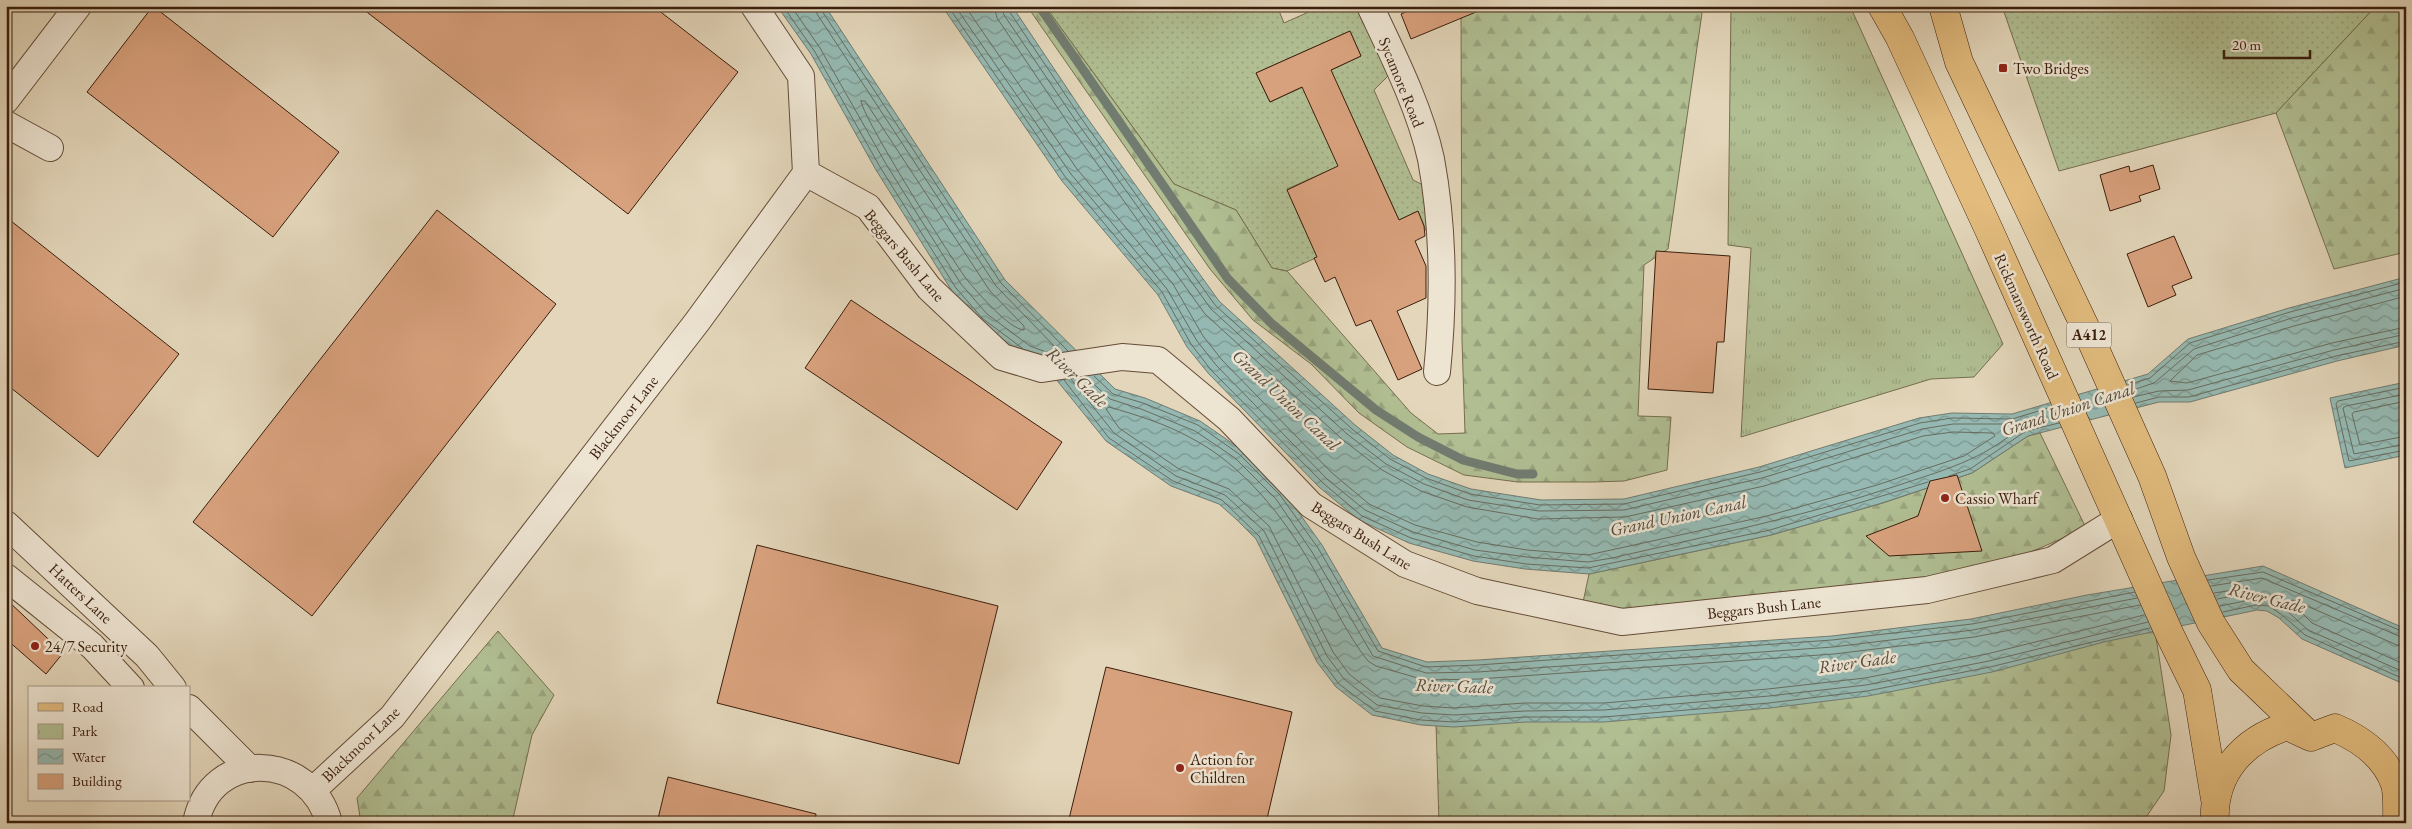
<svg xmlns="http://www.w3.org/2000/svg" width="2412" height="829" font-family="'EB Garamond',serif">
  <defs>
    <pattern id="grass-dots" width="8" height="8" patternUnits="userSpaceOnUse" patternTransform="scale(1.25)"><rect width="8" height="8" fill="#b0be92"/><path d="M2 2h.1M6 6h.1" fill="none" stroke="#98a37d" stroke-width="1.8" stroke-linecap="round"/></pattern>
    <pattern id="forest-firs" width="22" height="20" patternUnits="userSpaceOnUse" patternTransform="scale(1.25)"><rect width="22" height="20" fill="#b0be92"/><path d="M5 1l3.5 6h-7zM16 11l3.5 6h-7z" fill="#98a37d"/></pattern>
    <pattern id="park-tufts" width="24" height="20" patternUnits="userSpaceOnUse" patternTransform="scale(1.25)"><rect width="24" height="20" fill="#b0be92"/><path d="M3 7l-1-3M5 7V3M7 7l1-3M15 17l-1-3M17 17v-4M19 17l1-3" fill="none" stroke="#98a37d"/></pattern>
    <pattern id="water-waves" width="16" height="10" patternUnits="userSpaceOnUse" patternTransform="scale(1.25)"><rect width="16" height="10" fill="#95b9b2"/><path d="M0 5q4-4 8 0t8 0" fill="none" stroke="#7b968f"/></pattern>
  </defs>
  <rect width="100%" height="100%" fill="#e3d6ba"/>
  <filter id="stains"><feTurbulence type="fractalNoise" baseFrequency=".004" numOctaves="4"/><feColorMatrix values="0 0 0 0 .2 0 0 0 0 .09 0 0 0 0 .02 0 0 0 .5 -.17"/></filter>
  <radialGradient id="worn" r=".72"><stop offset=".6" stop-color="#630" stop-opacity="0"/><stop offset="1" stop-color="#630" stop-opacity=".3"/></radialGradient>
  <!-- grass -->
  <path fill="url(#grass-dots)" stroke="#766e4f" d="M1045 6H1277L1284 23 1322 6H1361L1390 74 1374 90 1413 180 1431 189 1428 235 1418 211 1399 220 1338 86 1323 74 1361 56 1350 31 1256 73 1270 102 1312 83 1343 175 1330 170 1287 189 1304 228 1366 235 1287 271 1272 268 1236 210 1174 184Z
    M2007 6H2376L2276 113 2059 171 2003 9Z"/>
  <!-- forest -->
  <path fill="url(#forest-firs)" stroke="#766e4f" d="M1027 6H1045L1174 184 1236 210 1272 268 1287 271 1411 413 1438 434 1465 433 1462 340 1461 6H1703L1668 249 1644 265 1638 416 1671 417 1667 470 1624 481 1593 482H1518L1464 475 1407 447 1359 413 1311 364 1253 320 1210 269Z
    M2376 6H2406V252L2334 269 2276 113Z
    M2040 433 2086 528 2008 562 1906 586 1624 616 1582 607 1589 574 1771 535 1883 503 1972 473 2028 436Z
    M2154 624 2171 735 2164 791 2142 823H1439L1436 724Z
    M498 631 554 695 532 735 512 823H361L357 798Z"/>
  <!-- park -->
  <path fill="url(#park-tufts)" stroke="#766e4f" d="M1731 6H1850L2003 344 1974 377 1931 379 1741 437 1751 248 1728 245Z"/>
  <!-- water -->
  <path fill="url(#water-waves)" stroke="#717b70" d="M777 6H825L1005 280 1115 389 1145 398 1200 421 1242 450 1284 492 1322 545 1382 648 1427 662 1478 660 1832 636 1971 619 2087 595 2263 566 2406 629V685L2302 639 2279 618 2267 611 2257 610 2104 642 1992 672 1868 696 1770 708 1604 722H1526L1454 727 1421 725 1372 715 1336 687 1317 662 1256 539 1236 519 1219 504 1171 486 1106 441 1042 362 1025 357 979 322 952 291 876 170 811 54Z
    M942 6H1012L1085 115 1219 301 1355 425 1393 455 1428 474 1471 489 1541 500 1624 499 1759 467 1919 418 1952 413 2012 414 2148 374 2188 339 2289 308 2406 277V345L2337 361 2190 402H2159L2028 436 1972 473 1882 503 1771 535 1589 574 1525 569 1473 561 1409 543 1359 520 1319 487 1208 373 1187 347 1158 295 1062 181Z
    M2406 382V455L2345 468 2330 398Z"/>
  <g fill="none" stroke-linecap="round" stroke-linejoin="round">
    <!-- shore -->
    <path stroke="#686c5f" stroke-width="1" d="M783 6 815 52 880 167 956 288 982 318 1022 348
      M791 6 820 48 886 164 961 284 987 314 1030 346 1049 353
      M815 6 817 14 996 286 1060 352
      M821 6 822 11 1001 283 1068 351
      M948 6 1066 178 1162 292 1191 344 1211 370 1323 483 1362 516 1411 538 1474 556 1526 564 1588 568 1770 530 1928 482
      M955 6 1071 174 1167 289 1197 341 1216 365 1327 479 1365 510 1413 532 1475 550 1527 557 1588 562 1612 558C1707 536 1803 517 1896 486 1941 471 1983 460 2019 428L2017 424H1953L1922 429 1762 478 1624 510 1539 511 1468 500 1424 484 1386 464 1347 434 1211 309 1076 121 1004 15 1001 6
      M965 6 1077 169 1173 284 1203 336 1222 360 1332 473 1369 504 1415 525 1477 542 1527 550 1588 555 1767 516 1877 485 1964 456 1995 436 1993 433 1953 432 1923 436 1764 486 1625 517 1538 519 1467 507 1421 491 1382 470 1343 440 1205 314 1070 126 997 18 994 6
      M1008 6 1009 11 1081 118 1215 305 1352 429 1390 459 1426 478 1470 494 1540 505 1624 504 1760 472 1920 423 1952 418 2012 419 2052 407
      M861 101H865L990 291 1024 326V330C1009 329 978 293 968 281 953 262 861 115 861 101Z
      M2406 296 2294 326 2197 355 2170 381 2187 383 2332 343 2406 327
      M1094 376 1113 394 1143 403 1198 425 1239 454 1280 495 1318 548 1378 651 1426 667 1478 665 1832 640 1972 624 2135 592
      M1086 377 1110 399 1141 409 1195 431 1235 458 1276 499 1312 552 1373 656 1426 673 1478 672 1833 647 1973 630 2137 598
      M1071 379 1114 433 1176 476 1225 495 1264 531 1327 656 1344 679 1377 705 1422 713 1454 715 1525 711 1604 710 1769 696 1866 685 1989 661 2148 622
      M1064 380 1109 438 1173 481 1222 500 1259 536 1321 660 1339 684 1375 711 1421 720 1454 722 1526 717H1604L1769 703 1867 691 1990 667 2150 628
      M2128 385 2150 378 2190 343 2290 312 2406 282
      M2406 387 2338 401 2336 404 2349 461 2406 450
      M2130 391 2154 383 2194 349 2292 318 2406 288
      M2406 394 2346 406 2343 408 2354 454 2406 444
      M2133 397 2159 391 2188 390 2334 350 2406 334
      M2406 401 2354 412 2352 414 2360 445 2406 436
      M2136 403 2159 397H2189L2336 356 2406 341
      M1949 476 1970 469 2026 431 2059 423
      M2208 580 2263 572 2406 633
      M2211 586 2262 578 2406 639
      M2214 593 2248 588 2251 590 2249 593 2217 599
      M2140 605 1974 637 1834 654 1479 679 1425 680 1376 666 1368 661C1347 635 1329 596 1312 566 1283 516 1243 465 1191 438 1166 424 1137 415 1109 407L1106 409 1119 428 1179 469 1229 489 1269 526 1333 652 1349 674 1380 698 1423 706 1454 708 1525 703H1604L1768 689 1865 678 1987 654 2144 615
      M2220 606 2255 599 2271 600 2286 610 2308 630 2406 673
      M2223 612 2256 605 2269 606 2282 615 2305 635 2406 680
      M2406 647 2397 645 2293 600 2290 601 2312 623 2406 665"/>
    <!-- stream -->
    <path stroke="#717b70" stroke-width="9" d="M1039 6 1228 279 1271 323 1376 410 1418 437 1463 460 1517 474H1533"/>
  </g>
  <!-- building -->
  <path fill="#d8a17d" stroke="#3b1e0c" d="M153 6 339 152 273 237 87 92Z
    M359 6H653L738 72 628 214Z
    M1420 6H1488V7L1411 39 1401 14Z
    M1350 31 1361 56 1331 70 1399 220 1418 211 1424 226 1425 236 1415 241 1426 266V298L1397 311 1422 369 1398 380 1371 320 1356 326 1335 277 1325 282 1314 258 1317 257 1287 190 1338 166 1302 87 1270 102 1256 73Z
    M2153 165 2160 189 2139 196 2141 201 2110 211 2100 175 2129 166 2130 172Z
    M437 210 556 304 312 616 193 522Z
    M6 217 179 354 98 457 6 384Z
    M2174 236 2192 278 2172 286 2176 295 2148 307 2127 254Z
    M1656 251 1730 256 1724 342H1717L1713 393 1648 389Z
    M851 300 1062 442 1017 510 805 368Z
    M1957 475 1982 551 1889 556 1866 536 1918 516 1930 481Z
    M757 545 998 606 959 764 717 703Z
    M6 599 63 653 46 674 6 639Z
    M1106 667 1292 712 1266 823H1068Z
    M668 777 816 814 815 823H657Z"/>
  <g fill="none" stroke-linecap="round" stroke-linejoin="round">
    <defs>
      <path id="minor" d="M1370 6C1392 53 1420 108 1431 159 1444 229 1444 302 1437 372
        M6 100 78 6
        M6 124 50 148
        M806 173 868 207 929 288 1002 357 1042 369 1122 357 1158 360 1229 419 1311 505 1405 564 1477 591 1622 622 1927 590 2053 560 2119 519
        M6 524 147 656 173 688
        M6 577 92 646 131 688
        M189 708 250 769
        M313 790 392 717 697 322 806 173 801 76 754 6
        M196 823C210 748 311 751 329 823"/>
      <path id="primary" d="M1882 6 1900 38 1989 230 2170 635 2197 690 2215 799
        M1943 6 1959 62 2087 331 2152 476 2181 557 2211 623 2241 670 2311 737
        M2215 823C2212 774 2243 740 2287 726L2311 737 2335 728C2361 739 2385 756 2395 784 2398 795 2397 811 2397 823"/>
    </defs>
    <!-- minor casing -->
    <use href="#minor" stroke="#654c38" stroke-width="28"/>
    <!-- primary casing -->
    <use href="#primary" stroke="#3b1e0c" stroke-width="29"/>
    <!-- minor -->
    <use href="#minor" stroke="#ede4d2" stroke-width="26"/>
    <!-- primary -->
    <use href="#primary" stroke="#e2bb7d" stroke-width="28"/>
  </g>
  <!-- markers -->
  <g fill="#8f2418" stroke="#ede4d2" stroke-width="2">
    <rect x="1998" y="63" width="10" height="10" rx="2.5"/>
    <circle cx="1945" cy="498" r="5"/>
    <circle cx="35" cy="646" r="5"/>
    <circle cx="1180" cy="768" r="5"/>
  </g>
  <g text-anchor="middle" stroke-width="5" stroke-linejoin="round" paint-order="stroke">
    <!-- shield labels -->
    <rect fill="#ede4d2" stroke="#705947" stroke-width="1" x="2066.5" y="322.5" width="45" height="25" rx="4"/>
    <g font-size="15" font-weight="bold" fill="#3b1e0c">
      <text x="2089" y="340">A412</text>
    </g>
    <!-- poi labels -->
    <g font-size="16" fill="#3b1e0c" stroke="#ede4d2" text-anchor="start">
      <text x="2013" y="74">Two Bridges</text>
      <text x="1955" y="504">Cassio Wharf</text>
      <text x="45" y="652">24/7 Security</text>
      <text x="1190" y="765">Action for<tspan x="1190" dy="18">Children</tspan></text>
    </g>
    <!-- street labels -->
    <g font-size="16" fill="#3b1e0c" stroke="#ede4d2">
      <text transform="translate(1402 82) rotate(68)" y="6">Sycamore Road</text>
      <text transform="translate(905 255) rotate(50)" y="6">Beggars Bush Lane</text>
      <text transform="translate(2027 316) rotate(66)" y="6">Rickmansworth Road</text>
      <text transform="translate(623 417) rotate(-52)" y="6">Blackmoor Lane</text>
      <text transform="translate(1362 535) rotate(32)" y="6">Beggars Bush Lane</text>
      <text transform="translate(81 593) rotate(43)" y="6">Hatters Lane</text>
      <text transform="translate(1764 607) rotate(-6)" y="6">Beggars Bush Lane</text>
      <text transform="translate(360 744) rotate(-44)" y="6">Blackmoor Lane</text>
    </g>
    <!-- water labels -->
    <g font-size="18" font-style="italic" fill="#564c3e" stroke="#ede4d2">
      <text transform="translate(1077 377) rotate(44)" y="6">River Gade</text>
      <text transform="translate(1286 400) rotate(43)" y="6">Grand Union Canal</text>
      <text transform="translate(2068 409) rotate(-18)" y="6">Grand Union Canal</text>
      <text transform="translate(1678 516) rotate(-12)" y="6">Grand Union Canal</text>
      <text transform="translate(2267 598) rotate(14)" y="6">River Gade</text>
      <text transform="translate(1857 662) rotate(-8)" y="6">River Gade</text>
      <text transform="translate(1454 686) rotate(2)" y="6">River Gade</text>
    </g>
  </g>
  <!-- margin -->
  <rect width="2412" height="829" fill="none" stroke="#e3d6ba" stroke-width="25"/>
  <rect x="8" y="8" width="2397" height="814" fill="none" stroke="#3b1e0c" stroke-width="2.5"/>
  <rect x="12" y="12" width="2387" height="804" fill="none" stroke="#3b1e0c"/>
  <!-- legend -->
  <rect x="28" y="686" width="162" height="115" fill="#ede4d2" stroke="#a69583"/>
  <rect x="38" y="703" width="25" height="8" fill="#e2bb7d" stroke="#a69583"/>
  <text x="72" y="712" font-size="15" fill="#3b1e0c">Road</text>
  <rect x="38" y="724" width="25" height="15" fill="url(#park-tufts)" stroke="#a69583"/>
  <text x="72" y="736" font-size="15" fill="#3b1e0c">Park</text>
  <rect x="38" y="749" width="25" height="15" fill="url(#water-waves)" stroke="#a69583"/>
  <text x="72" y="762" font-size="15" fill="#3b1e0c">Water</text>
  <rect x="38" y="774" width="25" height="15" fill="#d8a17d" stroke="#a69583"/>
  <text x="72" y="786" font-size="15" fill="#3b1e0c">Building</text>
  <!-- scale -->
  <path d="M2224 50v8h86v-8" fill="none" stroke="#3b1e0c" stroke-width="2.5"/>
  <text x="2232" y="50" font-size="15" fill="#3b1e0c" stroke="#ede4d2" stroke-width="4" paint-order="stroke">20 m</text>
  <rect width="100%" height="100%" filter="url(#stains)"/>
  <rect width="100%" height="100%" fill="url(#worn)"/>
</svg>
